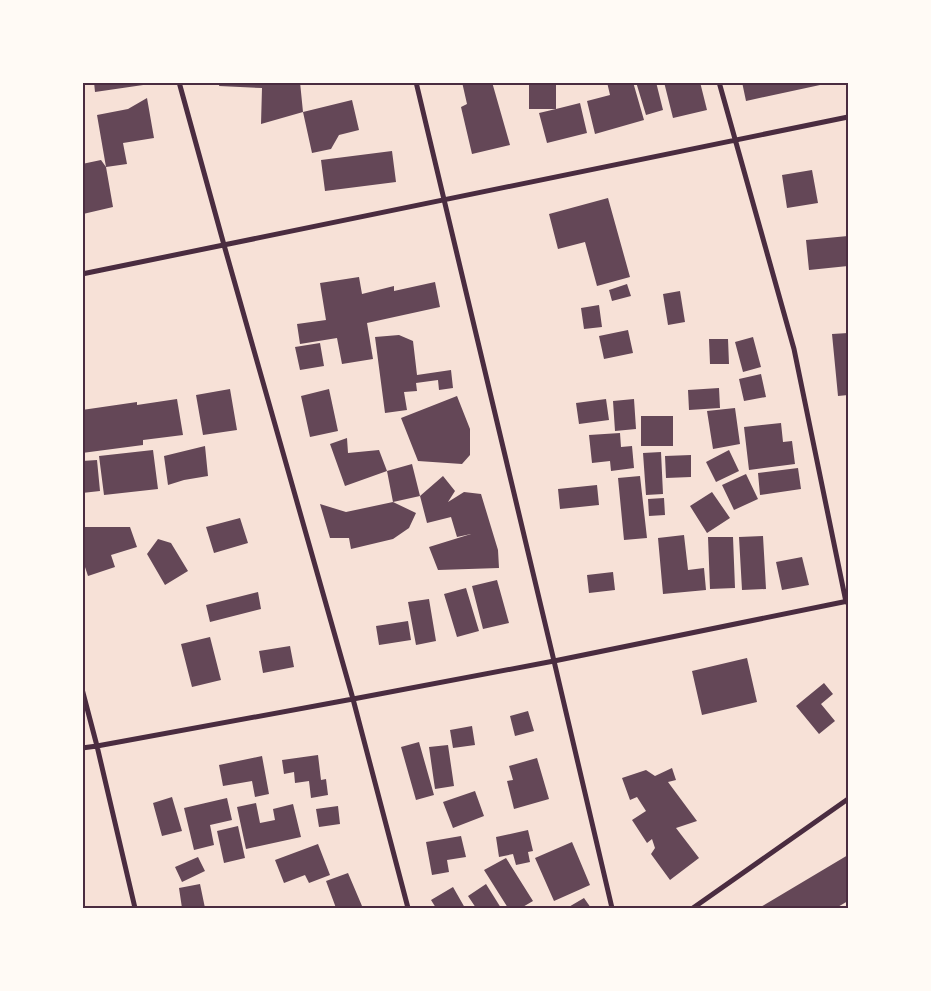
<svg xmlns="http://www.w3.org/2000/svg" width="931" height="991" font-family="Karla,sans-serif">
  <rect width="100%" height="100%" fill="#f7e1d7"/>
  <!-- building -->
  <path fill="#644757" d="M94 82H150V84L95 92Z
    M220 82H300L303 112 261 124 262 88 219 86Z
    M462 82H492L510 145 472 154 461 107 467 104Z
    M529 82H556V109L580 103 587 133 547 143 539 113 556 109H529Z
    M607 82H633L644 120 595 134 587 101 610 95Z
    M636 82H656L663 110 646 115Z
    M664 82H700L707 110 673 118Z
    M742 82H820V85L746 101Z
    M147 98 154 138 123 143 127 164 106 167 97 115 128 109Z
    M352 100 359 130 339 135 331 149 312 153 303 112Z
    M392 151 396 182 325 191 321 160Z
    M101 160 106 167 113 207 83 214 82 164Z
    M812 170 818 203 787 208 782 175Z
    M608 198 630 277 597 286 585 242 558 249 549 214Z
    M848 236V266L809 270 806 240Z
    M359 277 362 294 394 286V291L435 282 440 307 367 323 373 359 342 364 337 338 300 344 297 324 326 320 320 283Z
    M627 284 631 296 612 301 609 290Z
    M680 291 685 322 668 325 663 294Z
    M599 305 602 327 584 329 581 308Z
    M628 330 633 353 604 359 599 336Z
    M848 333V395L838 396 832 334Z
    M399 335 413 341 417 375 451 370 453 388 439 390 438 380 416 383 417 391 404 392 407 410 385 413 375 337Z
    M753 337 761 367 743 372 735 342Z
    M709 339H728L729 364H710Z
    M320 343 324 366 300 370 295 347Z
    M761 374 766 397 744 401 739 379Z
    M719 388 720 408 689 410 688 390Z
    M230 389 237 430 203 435 196 395Z
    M329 389 338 431 310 437 301 396Z
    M457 396 470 429V455L462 464 418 461 401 418Z
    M177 399 183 435 143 440V445L82 453V410L137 402V405Z
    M606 399 609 420 579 424 576 403Z
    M634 399 636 429 615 431 613 401Z
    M735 408 740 444 713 449 707 411Z
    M641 416H673V446H641Z
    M781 423 783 442 792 441 795 464 749 470 744 427Z
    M620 433 621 447 632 446 634 468 611 471 610 461 592 463 589 435Z
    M347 438 348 453 379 450 387 471 345 486 330 444Z
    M205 446 208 476 184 480 168 485 164 456Z
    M153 450 158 489 104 495 99 456Z
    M729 450 739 471 716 482 706 462Z
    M661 452 663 494 646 495 643 453Z
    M691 455V477L666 478 665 456Z
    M97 460 100 491 82 493V461Z
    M412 464 420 496 393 502 416 513 409 528 393 539 351 549 349 538H330L320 504 346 512 393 502 387 471Z
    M798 468 801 489 760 495 758 473Z
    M746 474 758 499 734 510 722 485Z
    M443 476 455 491 448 502 464 492 481 494 498 550 499 568 438 570 429 547 471 534 457 537 451 517 427 523 420 496Z
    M640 476 647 538 624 540 618 478Z
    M597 485 599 505 560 509 558 489Z
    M712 492 730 518 707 533 690 506Z
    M664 498 665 515 649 516 648 499Z
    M240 518 248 543 214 553 206 527Z
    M82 527H130L137 547 111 555 115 567 88 576 82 558Z
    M684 535 688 570 704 568 706 590 663 594 658 538Z
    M763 536 766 589 742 590 739 537Z
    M708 537H733L735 588 710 589Z
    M158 539 171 543 188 571 165 585 147 554Z
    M802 557 809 585 782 590 776 562Z
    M613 572 615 590 589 593 587 575Z
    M497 580 509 623 483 629 472 586Z
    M466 588 479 631 457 637 444 594Z
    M258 592 261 609 210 622 206 605Z
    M429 599 436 641 416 645 408 602Z
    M408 621 411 640 379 645 376 626Z
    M210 637 221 680 192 687 181 644Z
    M290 646 294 667 263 673 259 651Z
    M747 658 757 702 702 715 692 671Z
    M824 683 833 694 821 704 835 721 819 734 796 706Z
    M528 711 534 731 515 736 510 716Z
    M472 726 475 745 453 748 450 730Z
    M419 742 434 795 416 800 401 747Z
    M448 745 454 786 435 789 429 747Z
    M318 755 321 780 326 779 328 795 311 798 309 781 295 783 294 772 284 774 282 760Z
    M262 756 269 794 255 797 252 781 223 786 219 765Z
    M537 758 549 799 514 809 507 781 513 780 509 766Z
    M672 768 676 780 668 782 697 821 676 828 699 858 670 880 651 854 655 848 652 839 647 843 632 820 646 811 637 797 630 800 622 778 646 770 655 776Z
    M475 791 484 816 453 828 443 802Z
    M172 797 182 831 162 836 153 803Z
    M227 798 232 820 210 825 214 845 194 850 184 808Z
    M256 803 260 823 275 820 273 809 293 804 301 837 246 849 237 807Z
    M338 806 340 824 319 827 316 809Z
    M238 826 245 858 224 863 217 831Z
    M528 830 533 851 528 852 530 862 516 865 513 854 499 857 496 837Z
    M461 836 466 857 447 860 449 872 432 875 426 842Z
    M572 842 590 885 554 901 535 858Z
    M318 844 330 875 309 883 305 875 284 883 275 860Z
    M848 855V901L836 908H759Z
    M198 857 205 871 182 882 175 867Z
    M506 858 533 901 521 908H508L484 870Z
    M348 873 362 906 355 908H336L326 881Z
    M200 884 205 908H182L179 888Z
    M486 884 501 908H476L468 896Z
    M453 887 465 908H436L431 900Z
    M584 898 591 908H567Z"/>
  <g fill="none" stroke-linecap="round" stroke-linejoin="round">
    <!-- minor -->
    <path stroke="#4a2c40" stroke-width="5" d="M179 82 224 245 353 699 554 661 612 908
      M416 82 554 661 848 601
      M719 82 794 349 846 602
      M82 274 848 117
      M82 689 97 746 353 699 408 908
      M82 748 97 746 135 908
      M693 908 848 799"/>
  </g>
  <!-- border -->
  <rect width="931" height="991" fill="none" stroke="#fffaf5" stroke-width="168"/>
  <rect x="84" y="84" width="763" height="823" fill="none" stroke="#4a2c40" stroke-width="2"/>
</svg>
